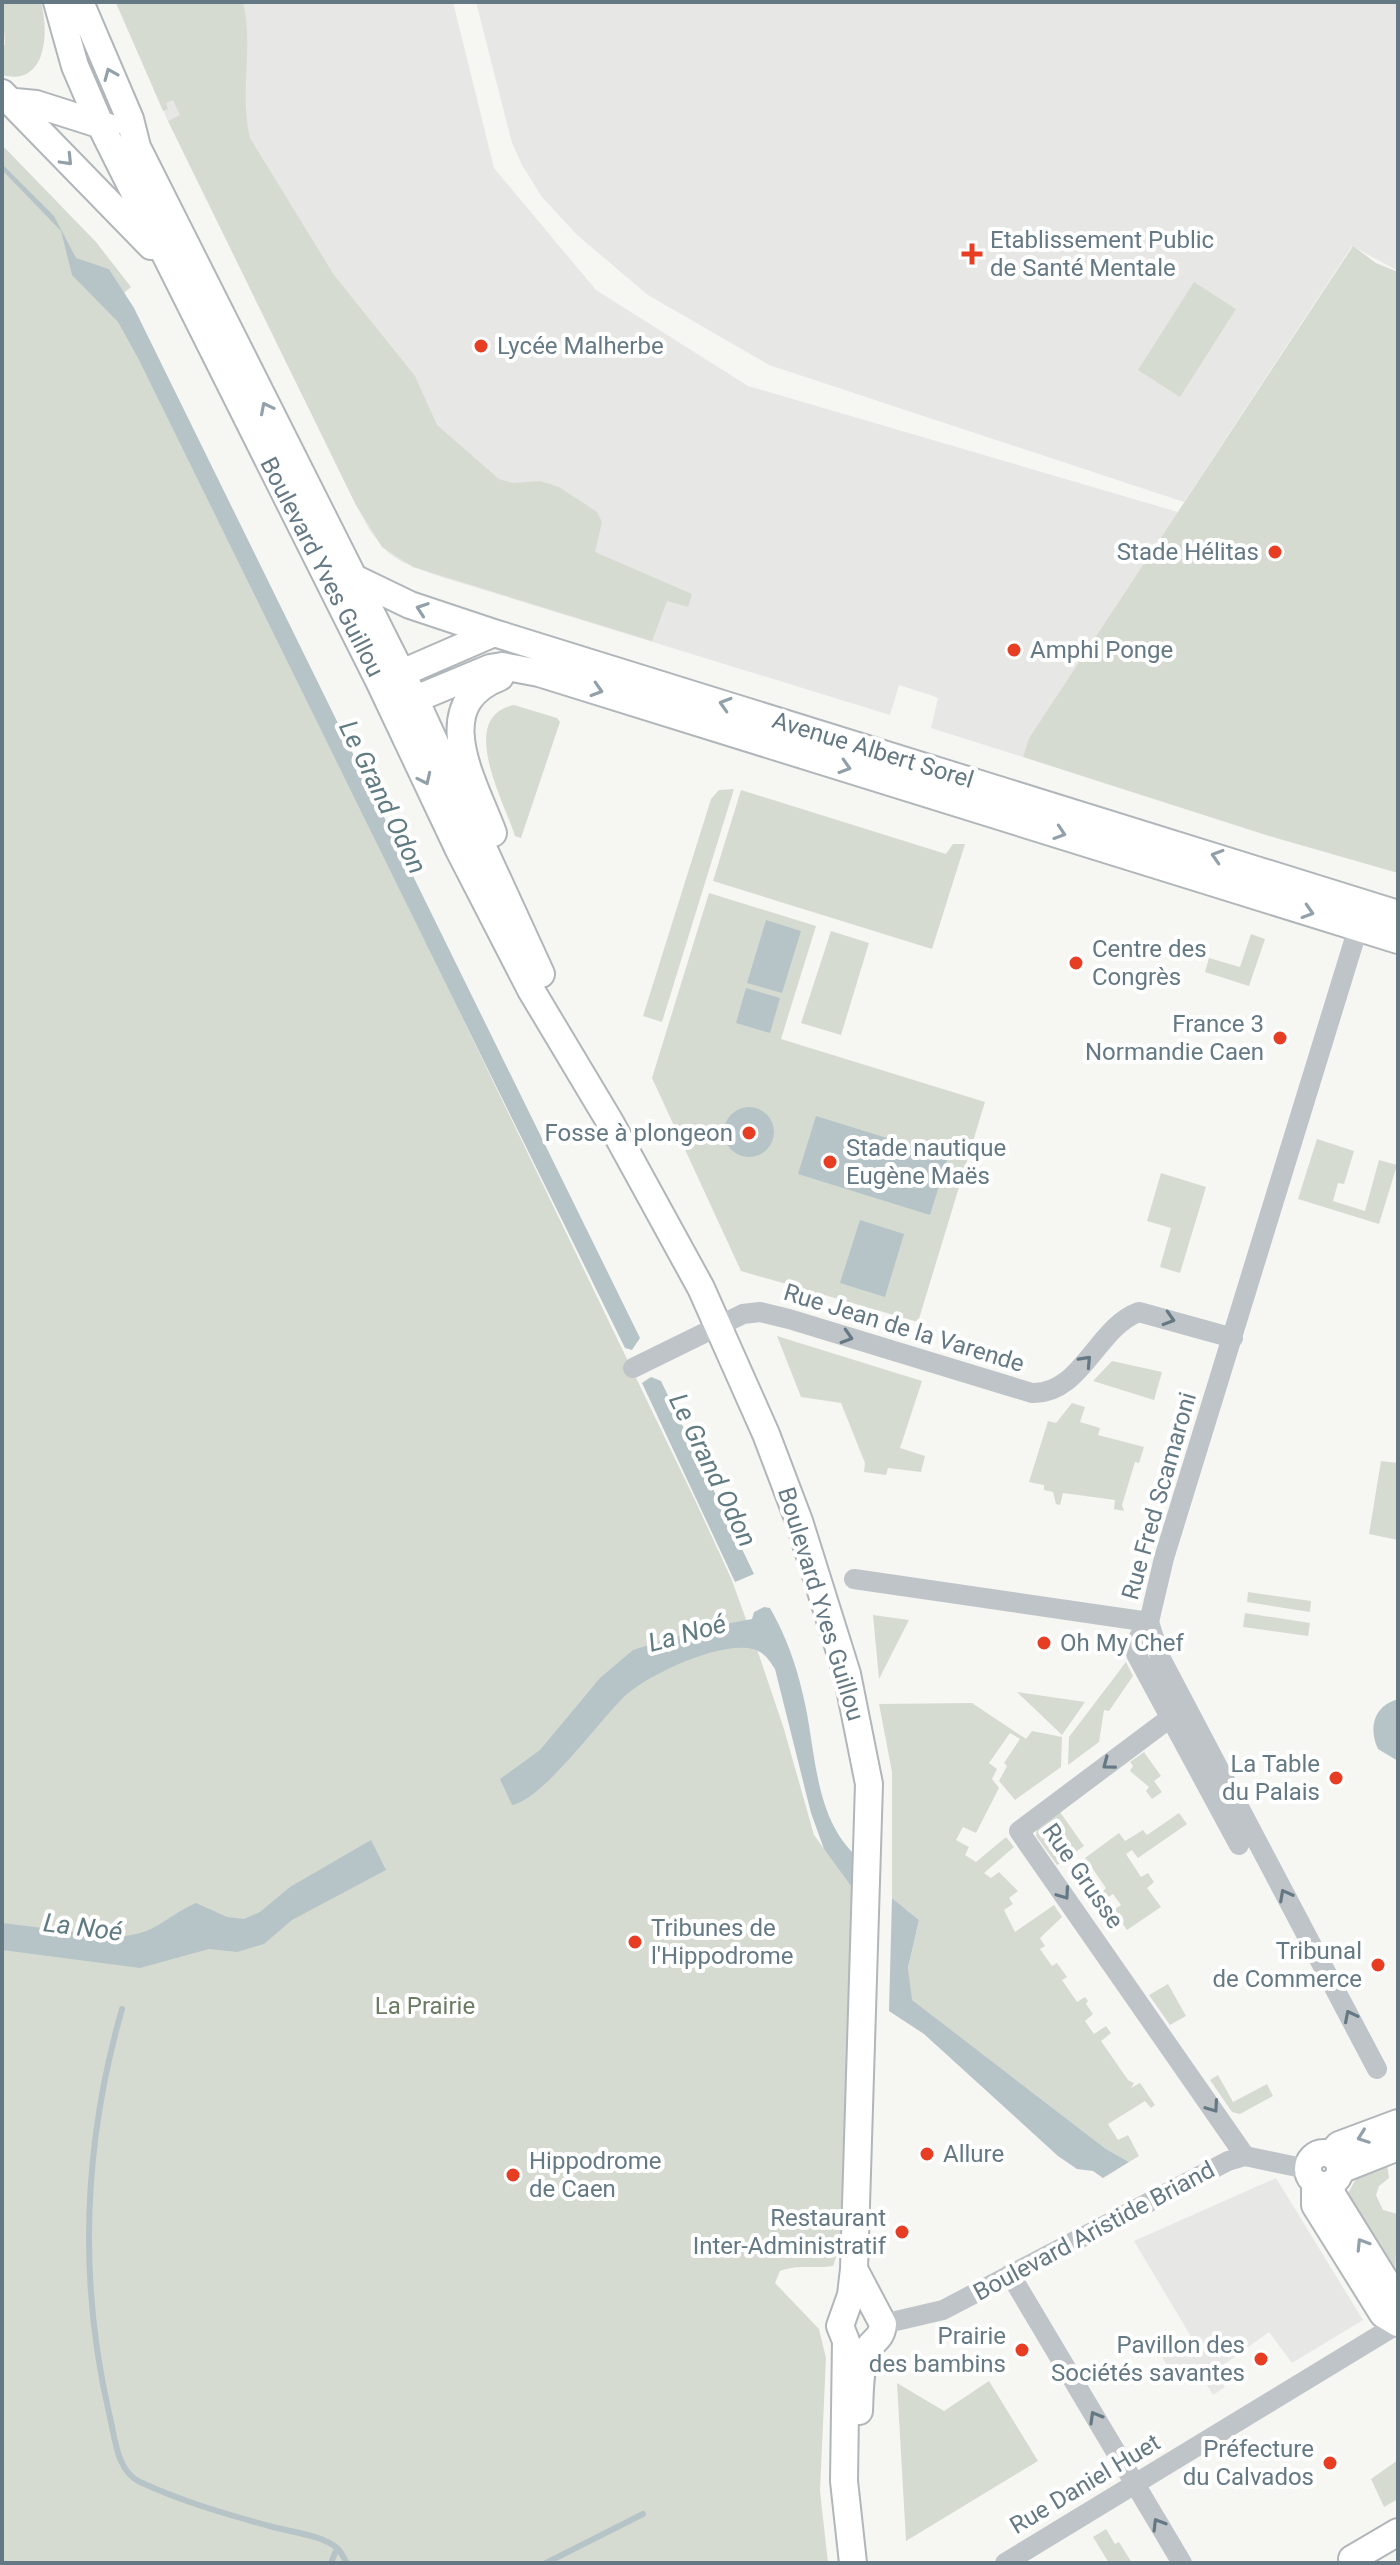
<svg xmlns="http://www.w3.org/2000/svg" width="1400" height="2565" font-family="Roboto,sans-serif">
  <rect width="100%" height="100%" fill="#f6f6f3"/>
  <!-- built -->
  <path fill="#e7e7e6" d="M115 2H453L494 168 596 290 748 386 1178 512 1029 738 1023 757 931 728 938 698 930 695 899 685 890 715 435 575 402 562 388 553 370 531 356 505 168 121Z
    M476 2H1398V271L1352 246 1184 502 769 365 648 295 577 235 542 197 522 165 512 143Z
    M1276 2178 1363 2320 1292 2363 1269 2332 1215 2371 1225 2387 1213 2395 1200 2374 1184 2384 1172 2374 1161 2355 1193 2340 1134 2241Z"/>
  <!-- green -->
  <path fill="#d6dbd2" d="M2 2H41C49 32 47 87 2 75V44L5 45Z
    M116 2H243C254 47 239 93 250 138L334 275 415 376 437 425 499 479 513 483 540 481 559 487 597 512 602 522 595 552 692 594 688 607 667 601 652 641 413 567 382 547 356 505 168 121 180 115 173 100 166 103 168 109 163 111Z
    M2 145 96 242 131 287 124 293 109 269 93 264 437 965 694 1498 731 1578 759 1655 784 1729 814 1835 853 1889 840 2246 833 2266C813 2269 798 2264 780 2271L775 2283 819 2329 826 2358 820 2491 828 2563H2Z
    M1353 246 1376 263 1398 272V873L1269 836 1023 757 1029 738Z
    M1194 282 1236 309 1180 397 1138 370Z
    M514 705 557 718 560 722 521 838 515 836C503 799 457 717 514 705Z
    M734 789 662 1022 643 1016 711 799 719 790Z
    M741 790 946 854 953 844H965L932 949 713 881Z
    M709 893 816 926 781 1039 985 1102 918 1322 741 1271 652 1078Z
    M831 931 869 943 841 1035 801 1023Z
    M1251 934 1265 939 1249 986 1205 972 1209 958 1240 967Z
    M1317 1139 1354 1151 1344 1184 1338 1183 1333 1201 1365 1211 1379 1160 1397 1165 1379 1224 1298 1199Z
    M1161 1173 1206 1187 1180 1273 1160 1267 1171 1228 1147 1221Z
    M777 1336 922 1381 900 1448 925 1456 921 1472 888 1468 886 1475 864 1472 865 1463 841 1403 801 1397Z
    M1112 1361 1162 1372 1154 1400 1093 1381Z
    M1072 1403 1085 1407 1080 1422 1100 1428 1098 1435 1144 1447 1139 1463 1135 1462 1122 1505 1124 1511 1114 1509 1115 1500 1063 1493 1060 1505 1056 1504 1053 1492 1044 1490V1485L1029 1482 1048 1421 1056 1423Z
    M1381 1461 1398 1463V1540L1369 1534Z
    M1248 1592 1311 1601 1310 1612 1247 1602Z
    M1245 1613 1310 1623 1308 1636 1243 1627Z
    M873 1615 909 1620 879 1679Z
    M1126 1662 1133 1676 1109 1711 1104 1710 1099 1742 1068 1765 1069 1737Z
    M1017 1692 1085 1702 1062 1735Z
    M972 1703 1026 1739 1032 1731 1062 1737 1061 1767 1015 1800 999 1781 1007 1766 1004 1763 1020 1739 1010 1733 989 1763 997 1769 992 1779 999 1788 976 1833 963 1827 956 1840 969 1847 965 1855 976 1862 1006 1837 1014 1847 984 1873 991 1878 999 1872 1018 1891 1009 1898 1013 1904 1004 1910 1015 1932 1054 1905 1062 1917 1040 1938 1045 1946 1040 1949 1052 1966 1057 1963 1067 1977 1062 1980 1077 2002 1085 1997 1088 2001 1086 2004 1093 2014 1085 2021 1094 2034 1106 2026 1111 2033 1101 2041 1128 2080 1134 2083 1131 2088 1140 2083 1155 2105 1151 2108 1145 2101 1108 2124 1118 2140 1128 2135 1139 2156 1129 2162 1106 2149 911 2000 908 1968 919 1920 892 1898V1772L879 1704Z
    M1144 1752 1161 1776 1154 1781 1162 1792 1152 1799 1146 1791 1149 1787 1130 1771 1133 1766 1130 1762Z
    M1060 1812 1084 1846 1057 1865 1036 1836 1037 1828Z
    M1179 1813 1187 1824 1138 1858 1132 1850 1126 1854 1141 1877 1148 1873 1154 1882 1147 1888 1161 1907 1127 1930 1113 1910 1121 1905 1113 1894 1105 1899 1101 1893 1106 1888 1085 1858 1119 1833 1125 1841 1143 1830 1147 1835Z
    M1168 1984 1186 2016 1170 2025 1149 1995Z
    M1218 2075 1233 2102 1267 2084 1273 2096 1240 2114 1232 2112 1210 2080Z
    M1387 2164 1389 2178 1379 2186 1376 2195 1383 2210 1398 2214 1395 2275 1347 2195 1357 2177Z
    M989 2381 1038 2461 906 2541 897 2383 944 2411Z
    M1398 2460V2499L1384 2507 1371 2479Z
    M1106 2529 1115 2544 1119 2542 1132 2563H1109L1093 2537Z"/>
  <!-- water -->
  <path fill="#b6c4c7" d="M2 164 54 216 76 258 109 269 134 308 640 1338 632 1350 625 1348 138 358 118 322 72 275 61 231 2 170Z
    M766 920 801 931 782 993 747 983Z
    M746 988 780 998 770 1033 736 1023Z
    M724 1132a25 25 0 1 1 50 0a25 25 0 1 1-50 0Z
    M816 1116 948 1157 930 1215 798 1174Z
    M860 1220 904 1234 885 1297 840 1283Z
    M651 1377 661 1381 754 1574 735 1582 642 1383Z
    M764 1607 770 1608C786 1636 796 1664 803 1695 816 1747 813 1811 852 1852L853 1889 824 1849 811 1813 775 1669C769 1660 764 1652 753 1649 720 1641 652 1673 627 1694 601 1718 543 1800 512 1805L500 1779 540 1750 600 1678 633 1650 704 1628 752 1619 754 1612Z
    M1398 1699V1761L1378 1749C1368 1727 1374 1706 1398 1699Z
    M371 1840 386 1870 292 1920 264 1944 237 1952 209 1949 140 1968 2 1950V1923L116 1937C158 1934 161 1919 196 1903L227 1917 244 1919 260 1912 290 1887Z
    M892 1898 919 1920 908 1968 912 2000 1106 2149 1129 2162 1103 2178 1093 2171 1077 2169 1058 2156 924 2034 889 2011Z"/>
  <g fill="none" stroke-linecap="round" stroke-linejoin="round">
    <!-- stream -->
    <path stroke="#b6c4c7" stroke-width="6" d="M122 2009C84 2142 78 2278 109 2413 115 2436 116 2471 140 2482 183 2502 229 2515 273 2527 291 2532 322 2535 337 2548 341 2551 344 2559 347 2563
      M331 2563 337 2548
      M546 2563 643 2514"/>
    <defs>
      <path id="major" d="M57 2 75 66 100 124 380 683 459 850 531 990 610 1122 701 1288 766 1434 799 1521 847 1674 869 1784 854 2269 851 2295 840 2326 846 2341 844 2481 853 2563
        M80 2 130 119 137 147 419 708 541 974
        M2 93 151 246
        M15 102 36 104 108 127
        M352 577 410 605 494 633 1398 914
        M388 679 494 633
        M399 706 490 668 502 666 539 673 1398 940
        M493 833C474 782 427 705 500 677
        M1308 2169a16 16 0 1 1 32 0a16 16 0 1 1-32 0Z
        M1331 2154 1339 2145 1398 2123
        M1340 2170 1398 2147
        M1315 2184V2205L1383 2314 1398 2323
        M1330 2185 1333 2196 1398 2301
        M854 2269 883 2324C882 2336 877 2338 870 2346 859 2361 860 2393 859 2411
        M1352 2559 1398 2532"/>
    </defs>
    <!-- major casing -->
    <use href="#major" stroke="#b0b6b9" stroke-width="30"/>
    <!-- minor -->
    <path stroke="#bec4c7" stroke-width="20" d="M1362 915 1164 1558 1149 1622 1160 1657 1377 2069
      M633 1368 743 1314 760 1312 789 1319 1032 1393C1081 1395 1097 1327 1139 1312L1233 1338
      M854 1579 1149 1622
      M1149 1622 1139 1637 1136 1654 1239 1845
      M1170 1718 1019 1831 1245 2156
      M1010 2274 1182 2563
      M883 2324 943 2310 1228 2161 1245 2156 1307 2169
      M1005 2563 1398 2324"/>
    <!-- major -->
    <use href="#major" stroke="#fff" stroke-width="26"/>
  </g>
  <!-- one-way arrows -->
  <defs><path id="oneway-chevron" d="M-2-3.5L2.5 0L-2 3.5" fill="none" stroke-width="1.6" stroke-linecap="round" stroke-linejoin="round" transform="scale(2)"/></defs>
  <g stroke="#92a1a9">
    <use href="#oneway-chevron" transform="translate(110 74) rotate(-113)"/>
    <use href="#oneway-chevron" transform="translate(67 160) rotate(46)"/>
    <use href="#oneway-chevron" transform="translate(266 408) rotate(-117)"/>
    <use href="#oneway-chevron" transform="translate(422 609) rotate(-161)"/>
    <use href="#oneway-chevron" transform="translate(597 690) rotate(17)"/>
    <use href="#oneway-chevron" transform="translate(725 704) rotate(-163)"/>
    <use href="#oneway-chevron" transform="translate(845 767) rotate(17)"/>
    <use href="#oneway-chevron" transform="translate(425 779) rotate(65)"/>
    <use href="#oneway-chevron" transform="translate(1060 833) rotate(18)"/>
    <use href="#oneway-chevron" transform="translate(1217 856) rotate(-163)"/>
    <use href="#oneway-chevron" transform="translate(1308 912) rotate(17)"/>
    <use href="#oneway-chevron" transform="translate(1363 2137) rotate(160)"/>
    <use href="#oneway-chevron" transform="translate(1362 2244) rotate(-122)"/>
  </g>
  <g stroke="#647984">
    <use href="#oneway-chevron" transform="translate(1169 1319) rotate(17)"/>
    <use href="#oneway-chevron" transform="translate(847 1337) rotate(17)"/>
    <use href="#oneway-chevron" transform="translate(1086 1361) rotate(-47)"/>
    <use href="#oneway-chevron" transform="translate(1108 1764) rotate(143)"/>
    <use href="#oneway-chevron" transform="translate(1064 1894) rotate(55)"/>
    <use href="#oneway-chevron" transform="translate(1285 1895) rotate(-118)"/>
    <use href="#oneway-chevron" transform="translate(1350 2016) rotate(-117)"/>
    <use href="#oneway-chevron" transform="translate(1213 2107) rotate(55)"/>
    <use href="#oneway-chevron" transform="translate(1095 2417) rotate(-120)"/>
    <use href="#oneway-chevron" transform="translate(1158 2524) rotate(-121)"/>
  </g>
  <!-- markers -->
  <g fill="#e63d23" stroke="#fff" stroke-width="3">
    <path d="M968 242h8v8h8v8h-8v8h-8v-8h-8v-8h8z"/>
    <circle cx="481" cy="346" r="8"/>
    <circle cx="1275" cy="552" r="8"/>
    <circle cx="1014" cy="650" r="8"/>
    <circle cx="1076" cy="963" r="8"/>
    <circle cx="1280" cy="1038" r="8"/>
    <circle cx="749" cy="1133" r="8"/>
    <circle cx="830" cy="1162" r="8"/>
    <circle cx="1044" cy="1643" r="8"/>
    <circle cx="1336" cy="1778" r="8"/>
    <circle cx="635" cy="1942" r="8"/>
    <circle cx="1378" cy="1965" r="8"/>
    <circle cx="927" cy="2154" r="8"/>
    <circle cx="513" cy="2175" r="8"/>
    <circle cx="902" cy="2232" r="8"/>
    <circle cx="1022" cy="2350" r="8"/>
    <circle cx="1261" cy="2359" r="8"/>
    <circle cx="1330" cy="2463" r="8"/>
  </g>
  <g text-anchor="middle" stroke-width="8" stroke-linejoin="round" paint-order="stroke">
    <!-- poi labels -->
    <g font-size="24" fill="#647984" stroke="#fff" text-anchor="start">
      <text x="990" y="248">Etablissement Public<tspan x="990" dy="28">de Santé Mentale</tspan></text>
      <text x="497" y="354">Lycée Malherbe</text>
      <text x="1259" y="560" text-anchor="end">Stade Hélitas</text>
      <text x="1030" y="658">Amphi Ponge</text>
      <text x="1092" y="957">Centre des<tspan x="1092" dy="28">Congrès</tspan></text>
      <text x="1264" y="1032" text-anchor="end">France 3<tspan x="1264" dy="28">Normandie Caen</tspan></text>
      <text x="733" y="1141" text-anchor="end">Fosse à plongeon</text>
      <text x="846" y="1156">Stade nautique<tspan x="846" dy="28">Eugène Maës</tspan></text>
      <text x="1060" y="1651">Oh My Chef</text>
      <text x="1320" y="1772" text-anchor="end">La Table<tspan x="1320" dy="28">du Palais</tspan></text>
      <text x="651" y="1936">Tribunes de<tspan x="651" dy="28">l'Hippodrome</tspan></text>
      <text x="1362" y="1959" text-anchor="end">Tribunal<tspan x="1362" dy="28">de Commerce</tspan></text>
      <text x="943" y="2162">Allure</text>
      <text x="529" y="2169">Hippodrome<tspan x="529" dy="28">de Caen</tspan></text>
      <text x="886" y="2226" text-anchor="end">Restaurant<tspan x="886" dy="28">Inter-Administratif</tspan></text>
      <text x="1006" y="2344" text-anchor="end">Prairie<tspan x="1006" dy="28">des bambins</tspan></text>
      <text x="1245" y="2353" text-anchor="end">Pavillon des<tspan x="1245" dy="28">Sociétés savantes</tspan></text>
      <text x="1314" y="2457" text-anchor="end">Préfecture<tspan x="1314" dy="28">du Calvados</tspan></text>
    </g>
    <!-- street labels -->
    <g font-size="24" fill="#647984" stroke="#fff">
      <text transform="translate(322 567) rotate(63)" y="8">Boulevard Yves Guillou</text>
      <text transform="translate(873 750) rotate(17)" y="8">Avenue Albert Sorel</text>
      <text transform="translate(904 1328) rotate(17)" y="8">Rue Jean de la Varende</text>
      <text transform="translate(1159 1496) rotate(-74)" y="8">Rue Fred Scamaroni</text>
      <text transform="translate(821 1604) rotate(73)" y="8">Boulevard Yves Guillou</text>
      <text transform="translate(1083 1876) rotate(55)" y="8">Rue Grusse</text>
      <text transform="translate(1094 2231) rotate(-28)" y="8">Boulevard Aristide Briand</text>
      <text transform="translate(1085 2484) rotate(-31)" y="8">Rue Daniel Huet</text>
    </g>
    <!-- park labels -->
    <g font-size="24" fill="#6b7b63" stroke="#fff">
      <text x="425" y="2014">La Prairie</text>
    </g>
    <!-- water labels -->
    <g font-size="26" font-style="italic" fill="#607b81" stroke="#fff">
      <text transform="translate(383 797) rotate(64)" y="9">Le Grand Odon</text>
      <text transform="translate(713 1470) rotate(64)" y="9">Le Grand Odon</text>
      <text transform="translate(687 1633) rotate(-15)" y="9">La Noé</text>
      <text transform="translate(83 1927) rotate(7)" y="9">La Noé</text>
    </g>
  </g>
  <!-- border -->
  <rect width="1400" height="2565" fill="none" stroke="#647984" stroke-width="8"/>
</svg>
